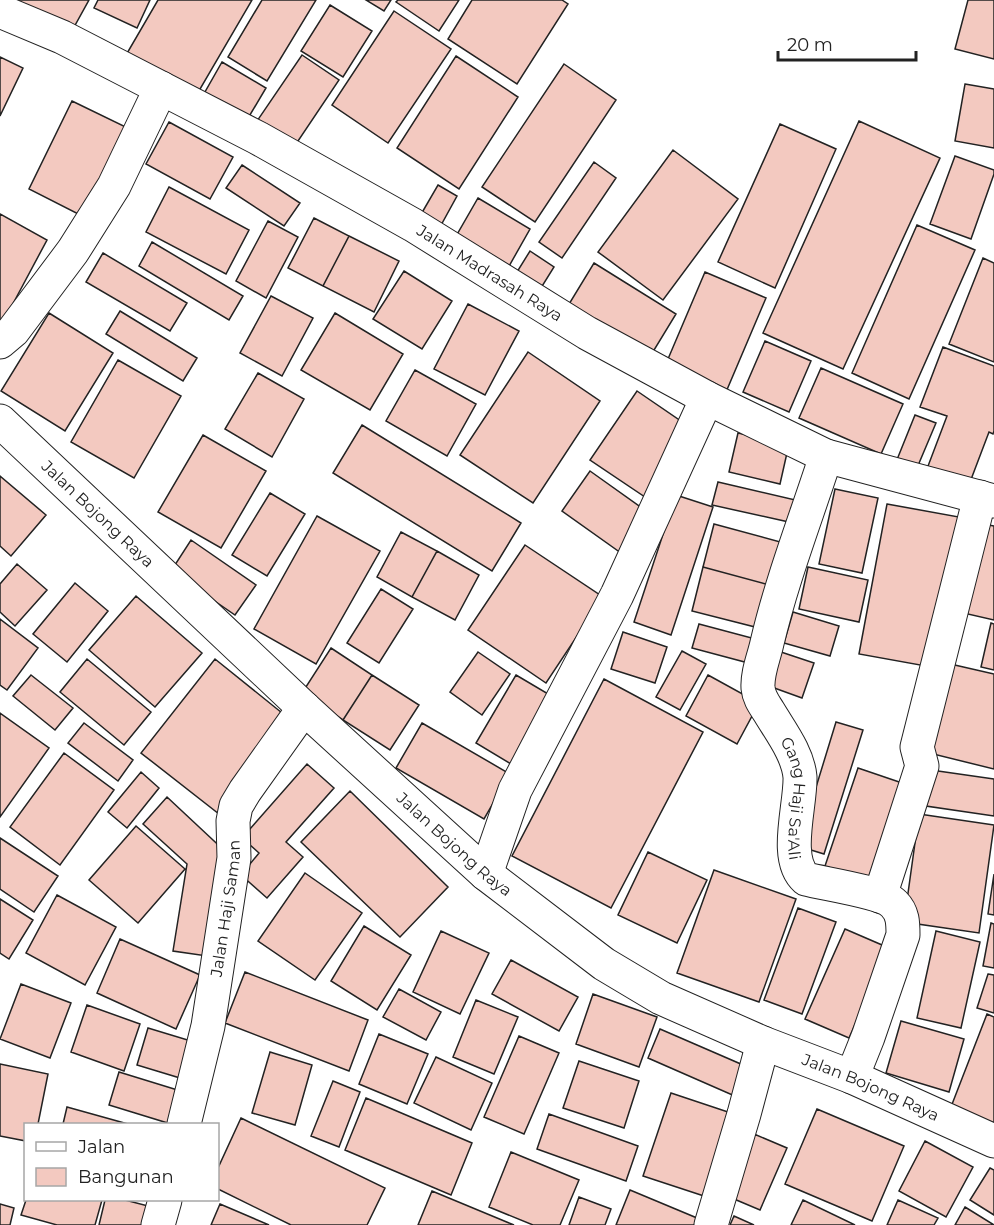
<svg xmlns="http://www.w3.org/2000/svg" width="994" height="1225" font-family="Montserrat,sans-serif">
  <rect width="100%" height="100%" fill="#fff"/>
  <!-- building -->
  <path fill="#f3c9c0" stroke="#222" stroke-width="1.5" d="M4 0H89L68 38Z
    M98 0H150L137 28 94 8Z
    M158 0H252L196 96 126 55Z
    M262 0H316L267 81 228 57Z
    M366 0H391L384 11Z
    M398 0H459L439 31 396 2Z
    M472 0H562L568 4 517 84 448 39Z
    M968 0H994V59L955 49Z
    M330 5 372 31 343 77 301 51Z
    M394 11 451 49 388 143 332 105Z
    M302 55 339 80 290 153 253 127Z
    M456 56 518 97 459 189 397 148Z
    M0 57 23 68 0 116Z
    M222 62 266 88 244 125 201 99Z
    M564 64 616 100 535 222 482 187Z
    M965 84 994 89V148L955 141Z
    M72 101 134 131 90 220 29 189Z
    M859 121 940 158 843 369 763 333Z
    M169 122 233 157 210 199 146 164Z
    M780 124 836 149 775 288 718 262Z
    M673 150 738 199 663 300 598 252Z
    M955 156 994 170V174L971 239 930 224Z
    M594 162 616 178 562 258 539 242Z
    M242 165 300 203 284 226 226 188Z
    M438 185 457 196 440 227 420 216Z
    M169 187 249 230 226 274 146 232Z
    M478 198 530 229 508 268 455 238Z
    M0 214 47 240 0 328Z
    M314 218 349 236 323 286 288 268Z
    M268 221 298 237 266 298 236 281Z
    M917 225 975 250 909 399 852 373Z
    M349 236 399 261 374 312 323 286Z
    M152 242 243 296 229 320 139 266Z
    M530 251 554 267 536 296 512 280Z
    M103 253 187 303 170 331 86 282Z
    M983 258 994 263V362L949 344Z
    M594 263 676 314 648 360 566 309Z
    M404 271 452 301 422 349 373 319Z
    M705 272 766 298 726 392 665 366Z
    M271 296 313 318 282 376 240 353Z
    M468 304 519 331 485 395 434 369Z
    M120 311 197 358 183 381 106 334Z
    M49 313 113 353 65 431 1 391Z
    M335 313 403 354 370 410 301 370Z
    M765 341 811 361 789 412 743 392Z
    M943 347 994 366V431L993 434 989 432 967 490 925 474 947 416 920 407Z
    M528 352 600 401 533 503 460 455Z
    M118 360 181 396 134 478 71 442Z
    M821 368 903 404 881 454 799 418Z
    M415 370 476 404 447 456 386 421Z
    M258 373 304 399 272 457 225 429Z
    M637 391 691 428 645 497 590 460Z
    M915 415 936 423 914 475 894 467Z
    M362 425 521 523 492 571 333 473Z
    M738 433 789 444 780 484 729 472Z
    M203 435 266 471 221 548 158 512Z
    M590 471 649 513 621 553 562 511Z
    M0 476 46 515 11 556 0 546Z
    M718 482 804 502 798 524 712 505Z
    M835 489 878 498 862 573 819 564Z
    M270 493 305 514 267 576 232 555Z
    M676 495 713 507 671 635 634 622Z
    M887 504 959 517 931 667 859 654Z
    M317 516 380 551 316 664 254 629Z
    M978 523 994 526V620L959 612Z
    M714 524 784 543 773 586 703 567Z
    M401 532 437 551 412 597 377 577Z
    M191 540 256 585 235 615 171 571Z
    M525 545 603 597 546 683 468 630Z
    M437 551 479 575 455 620 412 597Z
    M17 564 47 590 15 626 0 612V584Z
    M703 567 773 586 763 629 692 611Z
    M808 567 868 580 859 622 799 609Z
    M75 583 108 611 67 662 33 634Z
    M381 589 413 609 379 663 347 643Z
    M136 596 202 653 155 707 89 650Z
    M793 612 839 626 830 656 784 643Z
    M0 619 38 648 7 690 0 685Z
    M991 623 994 624V670L981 667Z
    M699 624 763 641 756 665 692 648Z
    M623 632 667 647 655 683 611 669Z
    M331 648 372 675 343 720 302 693Z
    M682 651 706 664 680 710 656 697Z
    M778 651 814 663 802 698 766 685Z
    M478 652 510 674 482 715 450 692Z
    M87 659 151 712 124 745 60 692Z
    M215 659 292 721 219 814 141 753Z
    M946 663 994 674V769L925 752Z
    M31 675 73 708 55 730 13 696Z
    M372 675 419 705 390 750 343 720Z
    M516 675 555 698 516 767 476 743Z
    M708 675 759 703 737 744 686 716Z
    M604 679 703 732 611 908 512 856Z
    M0 713 49 748 0 817Z
    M836 722 863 730 824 854 798 846Z
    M84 723 133 760 118 781 68 743Z
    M422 723 510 774 484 819 396 768Z
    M64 753 114 790 60 865 10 827Z
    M307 764 334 788 286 842 303 857 267 898 241 875 259 853 242 838Z
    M858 768 911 786 878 885 825 866Z
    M931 770 994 779V816L926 806Z
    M141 772 159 788 127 828 108 812Z
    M350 791 448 887 400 937 301 842Z
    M167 797 229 855 207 956 173 951 187 864 143 824Z
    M919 814 994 825 979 933 904 922Z
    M136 826 185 869 138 923 89 880Z
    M0 838 58 876 34 912 0 889Z
    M648 852 707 880 677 943 618 915Z
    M714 870 796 899 759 1002 677 973Z
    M305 873 362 913 315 980 258 941Z
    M994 874V915L988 914Z
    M57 895 116 927 85 985 26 953Z
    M0 899 33 920 9 959 0 953Z
    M798 908 836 922 802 1014 764 1000Z
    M991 923 994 924V968L983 966Z
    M364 926 411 955 377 1010 331 981Z
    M845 929 889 948 849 1038 805 1019Z
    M441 931 489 953 460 1014 413 992Z
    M936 931 980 942 961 1028 917 1018Z
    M120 939 200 975 176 1029 97 993Z
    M511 960 578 997 559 1031 492 994Z
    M245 972 368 1020 349 1071 225 1023Z
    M988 974 994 975V1013L977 1008Z
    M21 984 71 1003 50 1058 0 1039Z
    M399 989 441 1012 426 1040 383 1017Z
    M593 994 657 1017 639 1067 576 1044Z
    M476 1000 518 1017 494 1074 453 1057Z
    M87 1005 140 1024 124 1071 71 1052Z
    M987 1014 994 1017V1129L949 1112Z
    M901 1021 964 1039 949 1092 886 1073Z
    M148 1028 191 1041 180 1078 137 1065Z
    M660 1029 750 1068 737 1097 648 1058Z
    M379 1034 428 1054 407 1104 359 1084Z
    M519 1036 559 1053 524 1134 484 1117Z
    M270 1052 312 1065 295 1125 252 1113Z
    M436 1057 492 1083 471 1130 414 1103Z
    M579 1061 639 1081 624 1128 563 1108Z
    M0 1064 48 1074 38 1124H26V1141L0 1136Z
    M119 1072 184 1092 171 1124 109 1105Z
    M333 1081 360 1092 339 1147 311 1136Z
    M671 1093 734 1114 707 1197 643 1176Z
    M366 1098 472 1143 451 1195 345 1150Z
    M67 1107 128 1124H63Z
    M817 1109 904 1146 872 1221 785 1184Z
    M549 1114 638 1146 626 1181 537 1149Z
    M241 1118 385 1188 367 1225H291L218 1189V1168Z
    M754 1134 787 1148 760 1210 727 1196Z
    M925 1141 973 1167 946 1217 899 1191Z
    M511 1152 579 1180 560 1225H533L489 1207Z
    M990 1168 994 1170V1215L970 1200Z
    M630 1190 697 1218 694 1225H616Z
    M432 1191 514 1225H418Z
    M579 1197 611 1209 605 1225H569Z
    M26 1200H102L95 1225H57L21 1215Z
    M105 1200H125L152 1207 148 1225H99Z
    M803 1200 855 1225H791Z
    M898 1200 938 1218 934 1225H887Z
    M0 1204 14 1208 10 1225H0Z
    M220 1204 269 1225H211Z
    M965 1207 994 1225H955Z
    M734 1216 754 1225H730Z"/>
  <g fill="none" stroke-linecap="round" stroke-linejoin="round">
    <defs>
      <g id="minor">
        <path id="s1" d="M0 11 62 37 258 138 413 225 587 333 707 398 826 456 994 501"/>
        <path d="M0 342 13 331 73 251 114 186 161 88"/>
        <path id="s2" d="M826 456C806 518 782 579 767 643 764 657 757 673 758 688 759 698 764 704 769 712 781 732 798 754 800 777 801 805 783 859 806 879 825 884 883 892 894 904 903 913 903 923 903 935L868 1037 852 1077"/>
        <path d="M486 874 515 790 617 595 707 398"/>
        <path d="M880 896 922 766 917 747 980 497"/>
        <path id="s3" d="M184 1124 208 1026 234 858 233 821 236 806 245 791 304 708"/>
        <path d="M158 1225 165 1200"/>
        <path d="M711 1225 744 1114 763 1043"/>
      </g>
      <g id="tertiary">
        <path id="s4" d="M0 421 304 708 486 874 604 964 661 998 763 1043 852 1077 994 1141"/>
      </g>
    </defs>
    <!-- minor casing -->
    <use href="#minor" stroke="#222" stroke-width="35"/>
    <!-- tertiary casing -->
    <use href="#tertiary" stroke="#222" stroke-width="35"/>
    <!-- minor -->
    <use href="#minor" stroke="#fff" stroke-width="33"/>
    <!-- tertiary -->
    <use href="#tertiary" stroke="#fff" stroke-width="33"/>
  </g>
  <g text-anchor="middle" stroke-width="4.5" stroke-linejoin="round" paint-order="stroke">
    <!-- street labels -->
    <g font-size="16" fill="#222" stroke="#fff">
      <text dy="6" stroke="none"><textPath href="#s1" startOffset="556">Jalan Madrasah Raya</textPath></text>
      <text dy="6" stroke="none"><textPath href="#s4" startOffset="135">Jalan Bojong Raya</textPath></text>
      <text dy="6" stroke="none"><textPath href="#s2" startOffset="362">Gang Haji Sa'Ali</textPath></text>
      <text dy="6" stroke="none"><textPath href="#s4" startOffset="621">Jalan Bojong Raya</textPath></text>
      <text dy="6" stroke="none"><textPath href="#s3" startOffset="220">Jalan Haji Saman</textPath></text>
      <text dy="6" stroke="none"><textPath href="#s4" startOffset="1107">Jalan Bojong Raya</textPath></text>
    </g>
  </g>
  <!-- legend -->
  <rect x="24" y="1123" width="195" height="78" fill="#ffffff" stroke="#a7a7a7" stroke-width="1.5"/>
  <rect x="36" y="1142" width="30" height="9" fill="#ffffff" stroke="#a7a7a7" stroke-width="1.5"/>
  <text x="78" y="1153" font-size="18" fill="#222222">Jalan</text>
  <rect x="36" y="1168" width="30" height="18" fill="#f3c9c0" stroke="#a7a7a7" stroke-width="1.5"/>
  <text x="78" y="1183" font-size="18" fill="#222222">Bangunan</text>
  <!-- scale -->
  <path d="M778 51v9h138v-9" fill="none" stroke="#222222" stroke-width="3"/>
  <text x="787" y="51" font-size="18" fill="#222222" stroke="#ffffff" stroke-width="4.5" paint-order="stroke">20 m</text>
</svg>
